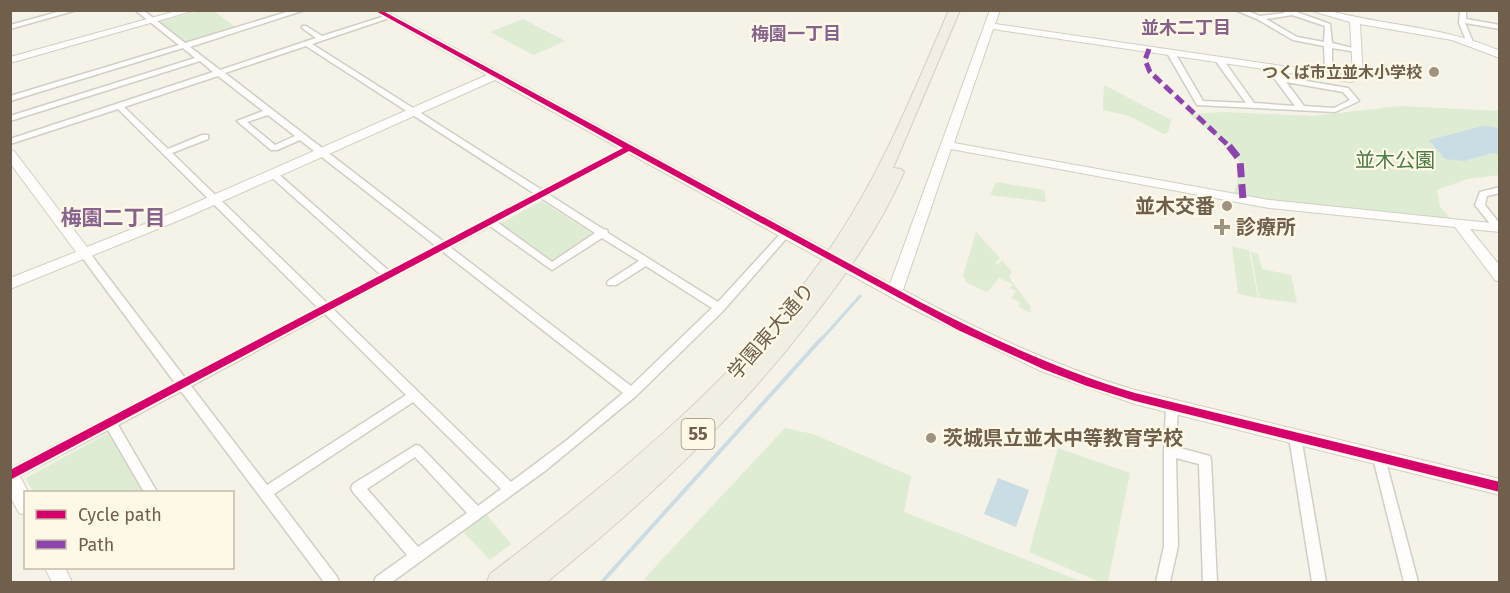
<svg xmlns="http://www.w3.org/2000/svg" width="1510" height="593" font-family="'Fira Sans','Noto Sans JP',sans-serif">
  <rect width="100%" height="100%" fill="#f5f2e8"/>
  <!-- green -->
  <path fill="#ddecd3" d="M200 11H214L238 29 186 45 158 22Z
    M523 19 565 41 534 55 490 32Z
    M1104 85 1171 120 1168 132 1164 134 1129 116 1103 110Z
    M1400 106 1499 111V175L1467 179 1437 190 1440 207 1450 218 1233 196 1242 166 1232 150 1189 114 1225 112 1313 116Z
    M996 182 1044 190 1046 202 990 195Z
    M541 201 595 235 551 261 498 225Z
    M976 232 1000 258 995 263 997 265 1002 260 1012 272 1009 277 1030 306 1031 313 1019 307 1020 302 1011 298 1016 291 1010 288 1013 284 999 278 987 292 967 283 963 276Z
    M1232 247 1249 250 1258 298 1238 294Z
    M1251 252 1258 254 1262 269 1291 275 1297 303 1259 298Z
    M785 428 813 434 911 476 904 512 1083 582H648L644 579Z
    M110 432 151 492H33L26 478Z
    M1058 448 1130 473 1108 582H1100L1029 552Z
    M486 514 511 544 490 560 463 532Z"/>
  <!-- water -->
  <path fill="#cadde4" d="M1483 126 1499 128V154L1492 153 1464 161 1445 159 1429 140Z
    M998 478 1029 490 1016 527 984 514Z"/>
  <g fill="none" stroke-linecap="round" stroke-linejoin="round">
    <!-- stream-far1 -->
    <path stroke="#cadde4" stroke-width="3" d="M820 341 860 296"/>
    <!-- stream -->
    <path stroke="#cadde4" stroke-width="4" d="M602 582 821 339"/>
    <defs>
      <path id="street" d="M65 10H77L10 29V25Z
        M135 10H143L185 43 293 10H305L190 47 220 70 316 38 302 28V26H306L322 36 385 16H389V18L312 44 542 190 626 146H632V150L548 194 603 229 607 230 608 233 718 302 783 231H789L791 233 723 311 636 396 545 471 392 582H374L376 577 407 555 353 492 351 488 353 484 416 445 420 446 478 506 501 489 413 402 274 494 337 577 339 582H324L181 391 118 425 157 492H144L108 430 10 481V469L175 383 81 256 80 254 81 252H89L185 378 318 308 118 109 10 144V139L213 72 200 61 10 121V116L195 58 183 48 10 101V96L179 45ZM306 46 535 194 444 242 225 73ZM218 76 263 111 237 121 271 150H277L300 140 436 246 389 271 276 172H270V176L381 275 327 303 172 153 208 139V135H202L168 149 124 107ZM268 115 295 136 275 145 247 122ZM541 198 595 233 552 262 497 222ZM490 226 552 270 602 238 639 261 608 281 607 283 608 285H616L646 266 712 308 631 386 450 247ZM442 251 623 393 567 440 511 482 333 309ZM325 314 406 395 267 485 191 386ZM415 457 467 513 418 547 367 489Z
        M1235 10H1245L1260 16 1285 13 1280 10H1291L1330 24 1332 43 1361 50 1357 52 1332 48V67L1325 69 1324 46 1293 40 1257 19ZM1292 15 1325 26 1324 42 1297 37 1266 19Z
        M1460 10H1466V19L1500 25V29L1465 23 1473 42 1467 43 1459 23Z
        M1168 51H1174L1203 101 1246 103 1215 60 1219 58H1222L1254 103 1295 106 1266 67 1270 65H1273L1282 77 1348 88 1359 101 1335 112 1197 105 1167 53ZM1286 82 1343 92 1350 100 1334 108 1304 106Z
        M1500 187V193L1487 196 1485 205 1500 224V231L1495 230 1475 205 1480 192Z
        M1172 402 1176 404 1178 407 1176 447 1210 456 1211 460 1217 582H1203L1199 464 1176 458 1178 546 1170 582H1156L1164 546V451L1166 407 1168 404Z
        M1295 432 1299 433 1301 437 1326 582H1312L1289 437 1291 433Z
        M1379 453 1383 454 1385 458 1418 582H1404L1373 458 1375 454Z"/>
      <path id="secondary" d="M180 10H196L10 63V57Z
        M372 10H384L890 284 990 10H1000L995 24 1351 76 1353 75 1350 22 1309 10H1326C1384 26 1444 26 1500 51V58L1452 40 1360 24 1363 77 1351 82 993 29 954 143 1269 200 1500 224V232L1470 229 1500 266V282L1495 280 1455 227 1269 208 951 149 903 290C978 330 1054 366 1135 390L1500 479V495L1135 404 1041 371 913 309 495 80 187 217 10 289V278L76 252 10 163V150L14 151 87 247 177 211 487 75Z
        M10 468 17 470 28 492H26V515L19 513 10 496Z
        M45 568H65L72 582H52Z"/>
      <path id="primary" d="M949 10H960L893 168 901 169 904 172C880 227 846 275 809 322 733 420 643 504 547 582H487L490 574C618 476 747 373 837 238 884 167 915 88 949 10Z"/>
    </defs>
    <!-- street casing -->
    <use href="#street" stroke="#d3cec5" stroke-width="3"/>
    <!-- secondary casing -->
    <use href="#secondary" stroke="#d3cec3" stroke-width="2"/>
    <!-- primary casing -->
    <use href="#primary" stroke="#d3cec5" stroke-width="2"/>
    <!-- street -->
    <use href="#street" fill="#fefdfc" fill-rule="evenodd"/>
    <!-- secondary -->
    <use href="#secondary" fill="#fefdfc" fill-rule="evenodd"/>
    <!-- primary -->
    <use href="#primary" fill="#f1efe4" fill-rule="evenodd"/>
    <!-- quiet-far1 -->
    <path stroke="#8e44ad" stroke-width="5" stroke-dasharray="10 5" stroke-linecap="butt" d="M1149 49 1145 60 1150 72 1231 148"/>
    <!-- quiet -->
    <path stroke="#8e44ad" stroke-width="7" stroke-dasharray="14 7" stroke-linecap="butt" d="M1229 146 1240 160 1243 200"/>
    <defs>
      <path id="cycleway" d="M374 10H381L922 303C992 339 1059 370 1135 393L1500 482V492L1135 401 1087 386 1043 369 958 330 629 151 10 480V470L623 148Z"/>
    </defs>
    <!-- cycleway casing -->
    <use href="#cycleway" stroke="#fef9e7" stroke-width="4"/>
    <!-- cycleway -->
    <use href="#cycleway" fill="#d6006c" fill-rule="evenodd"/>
  </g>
  <!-- markers -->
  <g fill="#9f9281" stroke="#fef9e7" stroke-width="2">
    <circle cx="1434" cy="72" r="6"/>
    <circle cx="1227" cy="206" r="6"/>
    <path d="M1219 218h6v6h6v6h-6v6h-6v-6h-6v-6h6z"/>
    <circle cx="931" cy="438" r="6"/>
  </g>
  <g text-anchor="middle" stroke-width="4.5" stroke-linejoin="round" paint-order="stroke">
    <!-- far-poi labels -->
    <g font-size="16" font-weight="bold" fill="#705f4a" stroke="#fef9e7" text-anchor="end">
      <text x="1422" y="78">つくば市立並木小学校</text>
    </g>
    <!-- far-neighbourhood labels -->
    <g font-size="18" font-weight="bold" fill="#87628d" stroke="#fef9e7">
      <text x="1186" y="34">並木二丁目</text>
      <text x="796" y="40">梅園一丁目</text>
    </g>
    <!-- shield labels -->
    <rect fill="#fef9e7" stroke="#9b8d79" stroke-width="1.5" x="681.5" y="419" width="33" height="30" rx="4.5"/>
    <g font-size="18" font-weight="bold" fill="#705f4a">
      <text x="698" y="440">55</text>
    </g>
    <!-- park labels -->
    <g font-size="20" fill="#4b7b45" stroke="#fef9e7">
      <text x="1395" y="167">並木公園</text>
    </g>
    <!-- poi labels -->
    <g font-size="20" font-weight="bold" fill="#705f4a" stroke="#fef9e7" text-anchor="start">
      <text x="1215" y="213" text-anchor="end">並木交番</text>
      <text x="1236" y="234">診療所</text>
      <text x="943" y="445">茨城県立並木中等教育学校</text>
    </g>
    <!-- street labels -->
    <g font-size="20" fill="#705f4a" stroke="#fef9e7">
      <text transform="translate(771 331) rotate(-49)" y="7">学園東大通り</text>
    </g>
    <!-- neighbourhood labels -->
    <g font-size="21" font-weight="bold" fill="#87628d" stroke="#fef9e7">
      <text x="113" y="225">梅園二丁目</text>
    </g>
  </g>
  <!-- border -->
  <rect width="1510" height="593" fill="none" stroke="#705f4a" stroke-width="24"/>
  <!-- legend -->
  <rect x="24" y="491" width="210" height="78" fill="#fef9e7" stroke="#c5bba8" stroke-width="1.5"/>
  <rect x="36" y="510" width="30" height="9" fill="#d6006c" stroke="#c5bba8" stroke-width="1.5"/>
  <text x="78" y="521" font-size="18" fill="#705f4a">Cycle path</text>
  <rect x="36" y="540" width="30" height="9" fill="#8e44ad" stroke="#c5bba8" stroke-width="1.5"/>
  <text x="78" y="551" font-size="18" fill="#705f4a">Path</text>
</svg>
